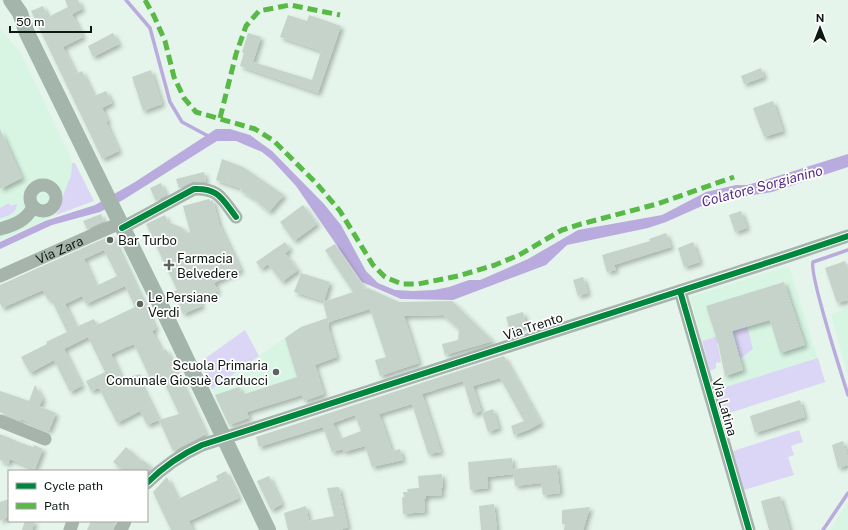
<svg xmlns="http://www.w3.org/2000/svg" width="848" height="530" font-family="'Public Sans',sans-serif">
  <defs>
    <filter id="shadow"><feDropShadow dx="3" dy="3" stdDeviation="2" flood-color="#0004"/></filter>
  </defs>
  <rect width="100%" height="100%" fill="#e5f5eb"/>
  <!-- built -->
  <path fill="#d8f4e3" d="M0 29 17 48 22 56 70 156 72 163 71 175 65 191 60 208 56 215 0 240Z
    M789 266 825 382 723 415 712 379 743 370 732 332 702 341 690 297Z
    M848 307V376L831 315Z
    M302 326 324 394 304 401 302 395 248 412 249 418 229 425 212 389Z
    M848 502V530H830Z"/>
  <!-- green -->
  <path fill="#dbd6f5" d="M72 163H75L94 201 56 215 60 208 62 199 71 175Z
    M9 203 10 206 17 204C16 214 8 216 0 218V208Z
    M747 326 753 349 740 359 732 331Z
    M245 330 259 356 212 389 200 362Z
    M721 335 722 342 717 343 721 362 716 363V368L710 371 702 341Z
    M818 358 825 382 723 415 716 390Z
    M799 430 803 442 791 446 794 455 788 457 794 475 744 490 733 451Z"/>
  <!-- water -->
  <path fill="#baabde" d="M216 129H230L250 135 272 151 324 204 341 225 366 271 378 283 395 290 413 291 434 290 449 287 469 280H480L528 259 578 230 662 215 706 192 736 185H747L768 179 848 154V167L772 192 711 202 666 222 648 228 567 245 546 265 453 300 401 299 362 282 296 186 272 160 262 152 236 141H217L123 200 100 212 52 225 0 249V242L45 221 95 205 135 182Z"/>
  <g fill="none" stroke-linecap="round" stroke-linejoin="round">
    <!-- stream -->
    <path stroke="#baabde" stroke-width="3.5" d="M126 0 150 28 170 102 182 122 210 137
      M848 250 813 262C809 273 842 376 848 395
      M823 530 848 493"/>
  </g>
  <!-- building -->
  <path fill="#c6d3cb" fill-rule="evenodd" filter="url(#shadow)" d="M65 0H78L82 9 72 14 83 37 63 47 76 74 82 71 94 96 106 91 112 103 102 108 108 121 106 122 119 151 102 159 31 11 43 6 48 17 68 7Z
    M288 15 307 21 309 15 341 26 318 93 240 66 244 53 242 52 248 33 261 37 253 62 312 80 321 51 280 37Z
    M113 33 119 44 93 57 88 46Z
    M761 68 764 77 744 84 741 76Z
    M151 70 162 104 143 111 132 77Z
    M773 101 783 131 764 137 753 108Z
    M0 129 22 178 0 189Z
    M222 159 243 167 284 195 269 212 253 198 240 190 243 189 216 180Z
    M204 172 206 182 194 181 179 188 176 179Z
    M161 183 166 195 156 201 150 188Z
    M209 199 211 202V200L213 201 219 224 241 270 214 283 218 291 199 300 202 306 183 314 173 292 177 290 146 224 165 215 168 222 183 228 185 234 190 232 183 206Z
    M303 205 317 224 294 241 280 222Z
    M741 211 747 228 735 232 729 215Z
    M101 214 104 221 87 229 83 221Z
    M666 233 671 247 614 265 616 270 607 272 602 255 650 241 649 239Z
    M112 235 156 329 152 331 162 351 166 349 206 434 173 451 159 420 147 425 140 411 117 423 99 388 91 391 86 381 105 372 88 337 64 349 82 386 70 392 54 360 30 373 21 357 47 344 46 342 67 332 51 299 48 300 43 290 2 308 0 303V285ZM104 250 117 276 96 286 84 259ZM125 286 135 307 97 325 94 319 76 327 65 304 82 296 86 304ZM134 344 150 378 160 374 179 414 159 420 140 382 143 381 140 374 122 379 111 354Z
    M285 242 290 249 285 253 298 270 282 282 268 264 261 269 256 262Z
    M693 242 700 262 684 267 678 248Z
    M335 244 365 289 368 288 399 302 452 301 493 341 445 355 442 344 458 340 459 329 443 315 404 316 419 363 380 376 375 360 386 357 370 309 329 322 328 319 329 326 328 327 337 357 315 365 324 394 304 401 302 395 247 412 249 418 229 425 215 395 239 387 242 395 297 377 285 338 301 327 327 318 323 302 353 292 325 250Z
    M845 261 848 269V300L837 303 825 268Z
    M301 273 330 282 324 301 294 292Z
    M583 277 588 293 578 296 573 280Z
    M784 282 805 345 780 353 770 320 732 331 743 370 725 376 718 343 706 306Z
    M523 312 527 326 510 331 506 317Z
    M504 356 541 423 528 430 514 435 511 426 524 421 500 378 473 386 481 411 473 414 463 381 422 394 441 452 428 454 412 404 379 414 392 451 400 449 403 460 372 467 365 446 344 452 343 449 332 452 323 427 259 447 256 437ZM355 415 361 431 340 439 333 423Z
    M35 385 43 399 39 406 56 413 49 431 21 419V421L0 412V391L29 401Z
    M800 400 805 417 755 433 750 416Z
    M493 409 499 428 488 432 482 413Z
    M0 434 24 444 33 447 34 445 43 449 35 469 10 459 8 464 0 460Z
    M843 441 848 458V465L838 468 832 445Z
    M126 447 142 461 143 460 152 468 148 471H124L113 462Z
    M512 458 513 474 487 477 488 488 470 490 468 462Z
    M557 465 560 493 543 495 541 483 515 486 513 469Z
    M226 471 239 498 189 521 193 530H171L153 492 167 477 178 499 218 480 216 476Z
    M442 474 443 487 441 488 442 495 426 496V499H424L425 512 403 514 402 498 404 497 403 492H408L407 489 419 488 418 476Z
    M269 476 282 504 271 510 257 481Z
    M339 487 348 527 340 530H288L284 513 306 506 309 521 334 516 327 488Z
    M780 496 790 530H769L761 501Z
    M9 499V516L0 521V502Z
    M494 504 497 530H481L479 506Z
    M590 507 583 530H564L565 524H562V510Z
    M25 521H35L32 530H22Z
    M91 521H116L113 530H87Z"/>
  <g fill="none" stroke-linecap="round" stroke-linejoin="round">
    <!-- minor -->
    <g stroke="#a6b4ab" stroke-width="13">
      <circle cx="43" cy="198" r="13"/>
      <path d="M122 228 194 189C219 188 222 199 236 217"/>
      <path d="M0 229C14 225 26 221 33 207"/>
      <path id="s1" d="M0 276 120 223"/>
      <path d="M680 291 749 530"/>
      <path d="M0 421 45 439"/>
      <path d="M147 483C162 468 182 454 202 445L782 258 848 236"/>
      <path d="M70 530 73 521"/>
      <path d="M121 530 125 521"/>
    </g>
    <!-- major -->
    <path stroke="#a4b5ab" stroke-width="16" d="M11 0 20 13 27 33 163 310 268 530"/>
    <!-- quiet -->
    <path stroke="#58b947" stroke-width="5" stroke-dasharray="10 5" stroke-linecap="butt" d="M145 0 154 16 165 41 174 77 184 98 196 112 255 129 274 141 317 184 340 211 373 265 385 277 402 284H418L458 276 495 265 519 255 562 230 581 224 657 204 734 177
      M220 118 236 54 246 26 259 11 290 5 340 15"/>
    <defs>
      <path id="cycleway" d="M122 228 194 189C219 188 222 199 236 217
        M680 291 749 530
        M147 483C162 468 182 454 202 445L782 258 848 236"/>
    </defs>
    <!-- cycleway casing -->
    <use href="#cycleway" stroke="#fff" stroke-width="8"/>
    <!-- cycleway -->
    <use href="#cycleway" stroke="#00873e" stroke-width="6"/>
  </g>
  <!-- markers -->
  <g fill="#59655e" stroke="#fff" stroke-width="1.5">
    <circle cx="110" cy="240" r="4"/>
    <path d="M167 259h4v4h4v4h-4v4h-4v-4h-4v-4h4z"/>
    <circle cx="140" cy="304" r="4"/>
    <circle cx="276" cy="372" r="4"/>
  </g>
  <g text-anchor="middle" stroke-width="3.5" stroke-linejoin="round" paint-order="stroke">
    <!-- poi labels -->
    <g font-size="13" fill="#0e1812" stroke="#fff" text-anchor="start">
      <text x="118" y="245">Bar Turbo</text>
      <text x="177" y="263">Farmacia<tspan x="177" dy="15">Belvedere</tspan></text>
      <text x="148" y="302">Le Persiane<tspan x="148" dy="15">Verdi</tspan></text>
      <text x="268" y="370" text-anchor="end">Scuola Primaria<tspan x="268" dy="15">Comunale Giosuè Carducci</tspan></text>
    </g>
    <!-- street labels -->
    <g font-size="13" fill="#0e1812" stroke="#fff">
      <text dy="5" stroke="none"><textPath href="#s1" startOffset="65">Via Zara</textPath></text>
      <text transform="translate(533 326) rotate(-18)" y="5">Via Trento</text>
      <text transform="translate(725 407) rotate(74)" y="5">Via Latina</text>
    </g>
    <!-- water labels -->
    <g font-size="14" font-style="italic" fill="#58308b" stroke="#fff">
      <text transform="translate(762 186) rotate(-15)" y="5">Colatore Sorgianino</text>
    </g>
  </g>
  <!-- legend -->
  <rect x="8" y="470" width="140" height="52" fill="#ffffff" stroke="#9fa3a0"/>
  <rect x="16" y="483" width="20" height="6" fill="#00873e" stroke="#9fa3a0"/>
  <text x="44" y="490" font-size="12" fill="#0e1812">Cycle path</text>
  <rect x="16" y="503" width="20" height="6" fill="#58b947" stroke="#9fa3a0"/>
  <text x="44" y="510" font-size="12" fill="#0e1812">Path</text>
  <!-- north arrow -->
  <g transform="translate(820 28)" stroke="#ffffff" stroke-width="3" paint-order="stroke">
  <path d="M0-3L7 15L0 10L-7 15Z" fill="#0e1812"/>
  <text y="-6" font-size="11" font-weight="bold" text-anchor="middle" fill="#0e1812">N</text>
  </g>
  <!-- scale -->
  <path d="M10 26v6h81v-6" fill="none" stroke="#0e1812" stroke-width="2"/>
  <text x="16" y="26" font-size="12" fill="#0e1812" stroke="#ffffff" stroke-width="3" paint-order="stroke">50 m</text>
</svg>
